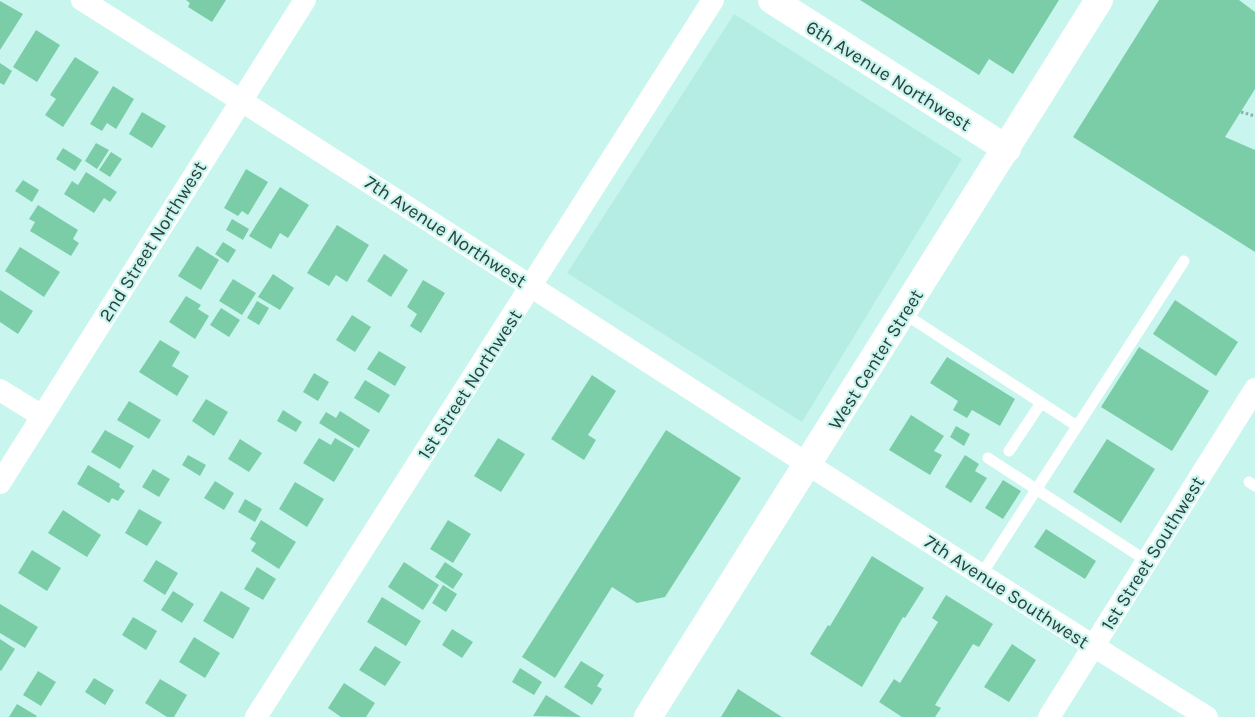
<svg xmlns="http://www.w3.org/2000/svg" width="1255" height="717" font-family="Karla,sans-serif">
  <rect width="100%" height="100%" fill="#c8f6ef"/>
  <!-- built -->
  <path fill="#b5ede5" d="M734 14 962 159 802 422 567 273Z"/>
  <!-- building -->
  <path fill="#7bcda8" d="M186 0H226L212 22 188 7 190 3Z
    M860 0H1059L1013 74 989 59 979 75Z
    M1159 0H1239L1255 12V89L1225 137 1255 150V252L1073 137Z
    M0 1 23 14 0 50Z
    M36 30 60 45 37 82 13 67Z
    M75 57 99 72 63 127 45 115 56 99 50 95Z
    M0 63 12 71 4 85 0 83Z
    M113 86 134 99 116 129 107 123 102 131 90 124Z
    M142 112 166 126 152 148 129 134Z
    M96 143 109 150 97 169 85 161Z
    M63 148 82 160 75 171 56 159Z
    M111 152 122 159 110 177 99 170Z
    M246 169 268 182 248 215 242 211 238 216 224 208Z
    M86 172 117 192 110 202 104 198 94 213 64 194 72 181 78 185Z
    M23 180 39 190 32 202 15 191Z
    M280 187 309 205 288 238 280 233 271 249 249 236Z
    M38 205 78 230 73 239 79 243 71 256 30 231 35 222 29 219Z
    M232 219 249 229 243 240 226 230Z
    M337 225 369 245 347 282 336 275 329 286 307 273Z
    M223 242 236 250 228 263 215 254Z
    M197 246 219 260 201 290 178 276Z
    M20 247 60 272 44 297 5 271Z
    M384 254 408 270 391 297 367 281Z
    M273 274 294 288 280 310 258 297Z
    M233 279 256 293 242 315 219 301Z
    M423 280 445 293 421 333 410 326 417 314 407 307Z
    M0 290 33 311 18 334 0 322Z
    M186 296 201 305 198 309 209 316 195 339 169 322Z
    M1175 300 1238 342 1216 376 1153 334Z
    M257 301 269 308 259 325 247 318Z
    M221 308 240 320 229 337 210 325Z
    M352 315 371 327 355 352 336 340Z
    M160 340 180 352 172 366 189 376 177 396 139 372Z
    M1139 347 1209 391 1172 451 1101 407Z
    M379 351 406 367 395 386 367 369Z
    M947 357 1015 399 1000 426 972 410 967 418 953 410 958 401 930 383Z
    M314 373 329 382 318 401 303 392Z
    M592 375 616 391 588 435 596 440 584 460 551 439Z
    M365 380 390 395 379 413 354 398Z
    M206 399 228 412 214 436 192 421Z
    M129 401 161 420 149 439 117 420Z
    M283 410 302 422 296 432 277 421Z
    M340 411 370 430 359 448 319 423 326 412 336 418Z
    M911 415 944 436 934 451 942 455 930 475 889 450Z
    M956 426 970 434 964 446 950 437Z
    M105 430 134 446 120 469 91 452Z
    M666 430 741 478 665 597 637 603 612 587 555 678 522 657Z
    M319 438 331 445 335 438 354 449 334 482 303 463Z
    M498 438 525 454 501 492 474 476Z
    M240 439 262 453 249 472 228 459Z
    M1107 439 1155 469 1121 523 1073 492Z
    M188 455 206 465 200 476 182 465Z
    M965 455 979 464 975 471 987 478 971 503 945 487Z
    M88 465 120 484 119 487 125 491 118 501 112 498 109 503 77 484Z
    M153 469 170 479 159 497 142 487Z
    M1003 480 1021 491 1003 519 985 508Z
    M215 481 234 493 224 510 204 498Z
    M295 482 324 499 307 527 279 509Z
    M245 499 262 509 255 522 238 512Z
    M139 509 162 522 147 546 125 533Z
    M63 510 101 535 87 557 48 533Z
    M261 520 296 542 279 569 251 551 256 543 250 539Z
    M448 520 471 534 453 563 430 549Z
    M1046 529 1096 561 1085 579 1034 547Z
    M32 550 61 568 47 591 18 573Z
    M872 556 924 588 905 618 903 617 862 687 810 654 828 625 830 626Z
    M156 560 178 573 165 595 143 581Z
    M404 562 439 585 423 610 388 587Z
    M445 562 463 574 453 589 435 577Z
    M257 567 276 579 263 600 244 589Z
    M443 585 457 594 446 612 432 603Z
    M173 591 194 604 182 623 161 610Z
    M221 591 250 608 233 639 203 621Z
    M946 595 993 624 979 647 973 644 935 705 941 708 935 717H902L879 702 894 679 900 683 938 622 932 618Z
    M382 597 421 621 406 646 367 622Z
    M0 604 38 627 25 648 0 633Z
    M133 617 157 631 146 650 122 635Z
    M452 629 473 642 462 658 442 645Z
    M194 637 220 653 205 678 179 662Z
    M0 639 15 649 1 671 0 670Z
    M1012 644 1036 660 1009 702 984 687Z
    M375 646 401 662 385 686 359 670Z
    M581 661 604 675 597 686 602 689 592 705 564 687Z
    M520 668 542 682 534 695 512 682Z
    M38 671 56 682 41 706 23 695Z
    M94 678 114 690 105 705 85 692Z
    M160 679 187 695 174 717H167L145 703Z
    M344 683 375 703 366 717H341L328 708Z
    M738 689 782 717H721Z
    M546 695 581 717 533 716Z
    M17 704 37 716 36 717H9Z"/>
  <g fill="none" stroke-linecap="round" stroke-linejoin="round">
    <!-- path -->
    <path stroke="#8cafaa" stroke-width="3" stroke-dasharray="2.5 2.5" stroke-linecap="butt" d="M1241 112 1255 116"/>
    <!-- service -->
    <path stroke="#fff" stroke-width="11" d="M903 313 1077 426
      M1009 451 1041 403
      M988 458 1147 561
      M1249 482 1255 486
      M981 575 1184 261"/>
    <!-- minor -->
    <path stroke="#fff" stroke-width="22" d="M82 0C459 237 829 482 1207 717
      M0 390 42 416
      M0 483 305 0
      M256 717 713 0
      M1049 717 1255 389"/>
    <!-- tertiary -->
    <path stroke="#fff" stroke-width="28" d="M772 0 1007 149
      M648 717 1099 0"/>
  </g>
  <g text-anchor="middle" stroke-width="4.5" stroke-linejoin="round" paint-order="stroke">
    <!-- street labels -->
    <g font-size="19" fill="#2c3f3c" stroke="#c8f6ef">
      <text transform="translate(889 75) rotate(32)" y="7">6th Avenue Northwest</text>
      <text transform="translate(446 231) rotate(33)" y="7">7th Avenue Northwest</text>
      <text transform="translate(152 241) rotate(-58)" y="7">2nd Street Northwest</text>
      <text transform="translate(875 359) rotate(-58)" y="7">West Center Street</text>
      <text transform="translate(469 384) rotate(-57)" y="7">1st Street Northwest</text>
      <text transform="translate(1152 553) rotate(-58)" y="7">1st Street Southwest</text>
      <text transform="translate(1007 591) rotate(33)" y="7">7th Avenue Southwest</text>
    </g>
  </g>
</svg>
